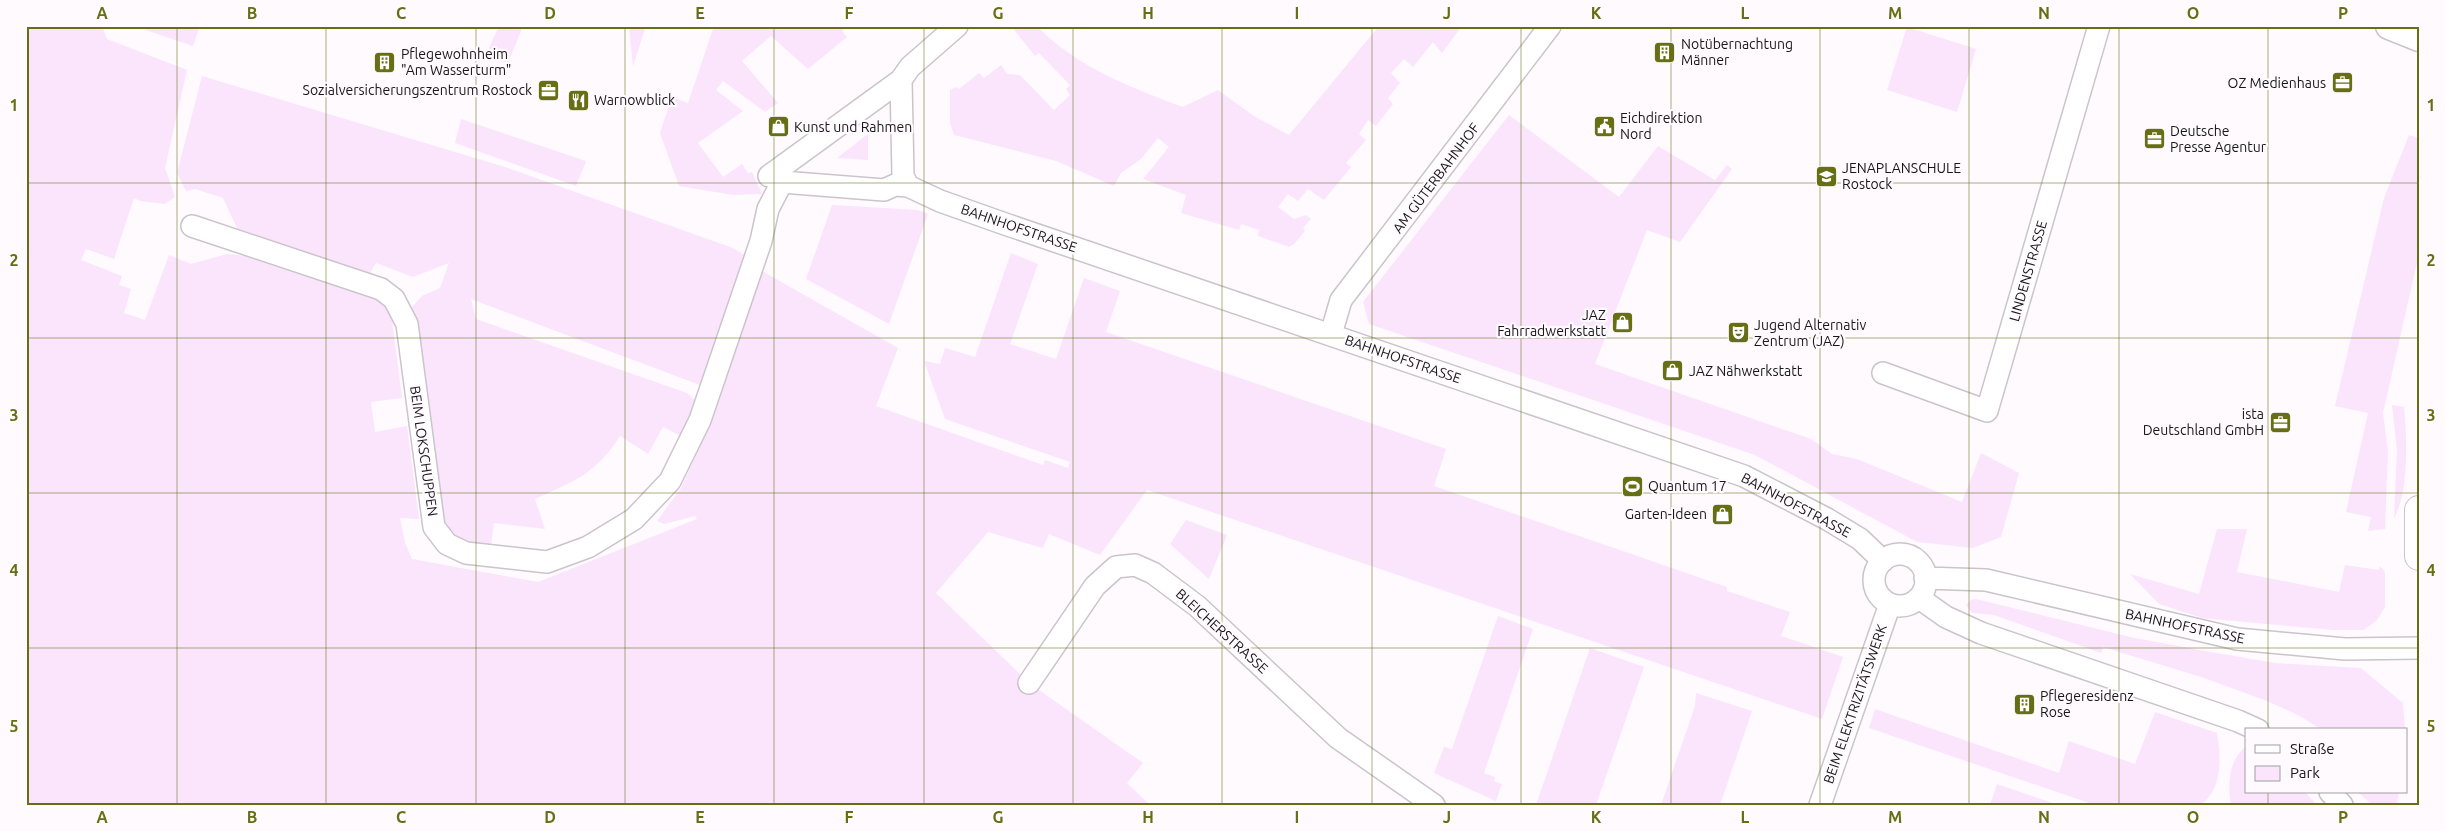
<svg xmlns="http://www.w3.org/2000/svg" width="2445" height="831" font-family="Ubuntu,sans-serif">
  <rect width="100%" height="100%" fill="#fefafe"/>
  <!-- green -->
  <path fill="#fae5fc" d="M26 26H102L107 39 187 70 165 168 175 197 165 204 140 201 134 198 114 259 86 249 81 260 122 276 119 285 131 289 124 313 145 320 169 255 191 264 227 254 246 256 385 303 391 312 402 398 371 402 375 432 407 426 419 519 400 518 405 543 412 559 538 582 697 519 695 516 664 524 657 521 681 488 710 425 762 271 898 348 876 406 1043 465 1045 460 1068 468 1070 462 945 419 924 361 940 364 945 348 975 357 1011 253 1038 264 1010 344 1056 359 1084 278 1120 291 1106 332 1446 449 1434 486 1727 587V591L1790 612 1781 636 1843 657 1822 719 1147 490 1100 555 1049 534 1043 548 988 532 936 593 1029 683 1143 763 1127 783 1150 805H26Z
    M134 26H200L193 46Z
    M499 26H523L508 63 485 57Z
    M629 26H646L633 66Z
    M714 26H847L842 31 847 37 808 69 771 36 742 61 778 103 765 112 723 81 716 90 743 111 698 143 723 177 742 164 748 173 752 172 762 194 733 195 679 186 660 133 672 97 688 103Z
    M1011 26H1037C1076 67 1132 88 1183 107L1218 90 1254 116 1289 135 1379 26H1462L1442 53 1433 42 1413 67 1404 59 1391 73 1400 83 1388 98 1393 104 1376 126 1368 120 1359 134 1366 140 1346 163 1351 167 1324 200 1308 189 1298 201 1288 194 1278 207 1294 219 1306 215 1311 219 1303 228 1305 231 1294 244 1289 247 1258 236 1259 230 1241 224 1239 230 1181 213 1186 195 1143 179 1169 147 1158 138 1141 159 1121 173 1114 186 1056 161 954 135 950 123V90L957 87 959 89 979 73 984 78 1001 65 1007 74 1020 75 1054 110 1070 95 1066 89 1070 85 1039 53 1035 56Z
    M1907 27 1976 49 1957 112 1887 90Z
    M202 76 505 167 733 248 746 256 700 385 471 299 476 319 687 393 695 400 696 413 683 437 663 427 648 454 620 436C595 475 574 481 535 499L545 529 494 523 491 545C468 541 452 542 443 516L412 307 422 296 440 288 449 263 413 277 376 263 367 278 237 228 223 198 195 189 186 191 177 173Z
    M1509 115 1619 197 1658 146 1715 180 1727 165 1732 169 1680 242 1647 230 1595 364 1811 439 1832 454 1857 459 1962 502 1981 453 2019 473 2001 537 1973 548 1917 542 1755 455 1369 324 1363 302Z
    M461 119 586 161 576 186 455 143Z
    M868 134V160L837 158Z
    M2409 135 2419 138V254L2383 413 2388 452 2385 529 2368 531 2371 517 2346 512 2368 413 2335 406 2384 198Z
    M832 205 918 210 928 214 889 324 806 279Z
    M2392 405 2404 407C2407 437 2409 493 2394 518L2397 450Z
    M1186 520 1227 535 1209 579 1170 544Z
    M2217 529H2247L2237 572 2339 592 2345 565 2379 570 2380 566 2385 572V607L2377 620 2364 630H2333L2202 618 2159 604 2130 574 2199 594Z
    M1976 599 2130 637 2205 651 2275 663 2361 668 2403 703 2405 730H2322L2298 715 2267 701 2204 678 2103 647 2101 653 1994 615 1972 613 1966 605 1971 600Z
    M1498 616 1533 629 1484 773 1495 777 1494 781 1502 784 1496 801 1434 773 1444 747 1452 749Z
    M1590 648 1644 667 1596 805H1536Z
    M1696 693 1752 711 1720 805H1661L1695 706Z
    M1875 709 2059 773 2069 741 2135 764 2155 712 2217 733C2221 757 2223 788 2201 805H2095L1869 728Z
    M2246 747V792H2305L2317 805H2231C2227 786 2229 758 2246 747Z
    M1997 784 2058 805H1990Z
    M2358 792H2399L2397 805H2372Z"/>
  <g fill="none" stroke-linecap="round" stroke-linejoin="round">
    <defs>
      <path id="minor" d="M901 80 903 176 908 186 940 201 1005 224 1744 476 1827 519 1860 539 1883 561
        M769 176 901 80 910 67 957 26
        M192 226 381 289 394 299 407 324 434 527 447 544 466 553 547 562 588 547 634 519 670 481 700 420 761 241 768 209 782 182 884 190 895 185 908 186
        M1331 334 1341 300 1550 26
        M1883 373 1987 411 2099 26
        M1874 580a26 26 0 1 1 52 0a26 26 0 1 1-52 0Z
        M1925 578 1986 580 2237 639 2345 649 2419 648
        M1919 598 1946 617 1981 633 2238 721 2258 730
        M1029 683 1095 586 1116 567 1135 565 1153 573 1197 606 1338 738 1434 805
        M2330 792 2342 805
        M1820 805 1890 604"/>
      <path id="tertiary" d="M2389 26 2419 38"/>
      <path id="secondary" d="M2419 510V556"/>
    </defs>
    <!-- minor casing -->
    <use href="#minor" stroke="#cbc4cb" stroke-width="24"/>
    <!-- tertiary casing -->
    <use href="#tertiary" stroke="#cbc4cb" stroke-width="29"/>
    <!-- secondary casing -->
    <use href="#secondary" stroke="#cbc4cb" stroke-width="30"/>
    <!-- minor -->
    <use href="#minor" stroke="#fff" stroke-width="21"/>
    <!-- tertiary -->
    <use href="#tertiary" stroke="#fff" stroke-width="26"/>
    <!-- secondary -->
    <use href="#secondary" stroke="#fff" stroke-width="28"/>
  </g>
  <!-- grid -->
  <path fill="none" stroke="#686e13" stroke-width="1" stroke-opacity="0.55" d="M177 26V805M326 26V805M476 26V805M625 26V805M774 26V805M924 26V805M1073 26V805M1222 26V805M1372 26V805M1521 26V805M1671 26V805M1820 26V805M1969 26V805M2119 26V805M2268 26V730M26 183H2419M26 338H2419M26 493H2419M26 648H2419M2268 792V805"/>
  <!-- icons -->
  <defs>
    <symbol id="building-square" viewBox="-11 -11 22 22"><rect x="-9" y="-9" width="18" height="18" rx="4" fill="#686e13" stroke="#fefafe"/><path d="M-4-6H4V6H1V3H-1V6H-4ZM-2.5-4.3h1.7v1.8h-1.7ZM.8-4.3h1.7v1.8H.8ZM-2.5-1h1.7V.8h-1.7ZM.8-1h1.7V.8H.8Z" fill="#fff"/></symbol>
    <symbol id="office-square" viewBox="-11 -11 22 22"><rect x="-9" y="-9" width="18" height="18" rx="4" fill="#686e13" stroke="#fefafe"/><path d="M-6-3h4V-5.5h4V-3h4V5H-6ZM-1-4.5V-3h2v-1.5ZM-6 0V1H6V0Z" fill="#fff"/></symbol>
    <symbol id="restaurant-square" viewBox="-11 -11 22 22"><rect x="-9" y="-9" width="18" height="18" rx="4" fill="#686e13" stroke="#fefafe"/><path d="M-5-6h1v4h1v-4h1v4h1v-4h1v5L-1.5 .5V6h-2V.5L-5-1ZM5-6V6H3V1.5H1.5Q1.5-4 5-6Z" fill="#fff"/></symbol>
    <symbol id="civic-square" viewBox="-11 -11 22 22"><rect x="-9" y="-9" width="18" height="18" rx="4" fill="#686e13" stroke="#fefafe"/><path d="M-.6-6.5H3V-4.5H.6V-3L4-1V1h2V6H-6V1h2V-1L-.6-3ZM-1.2 2.5V6h2.4V2.5Z" fill="#fff"/></symbol>
    <symbol id="shop-square" viewBox="-11 -11 22 22"><rect x="-9" y="-9" width="18" height="18" rx="4" fill="#686e13" stroke="#fefafe"/><path d="M-5-2.5h2.3a2.7 3.5 0 0 1 5.4 0H5L5.5 6h-11ZM-1.5-2.5h3a1.5 2.3 0 0 0-3 0Z" fill="#fff"/></symbol>
    <symbol id="school-square" viewBox="-11 -11 22 22"><rect x="-9" y="-9" width="18" height="18" rx="4" fill="#686e13" stroke="#fefafe"/><path d="M0-5L7-2L0 1L-7-2ZM-4 1L0 2.5L4 1V4Q0 6-4 4Z" fill="#fff"/></symbol>
    <symbol id="theatre-square" viewBox="-11 -11 22 22"><rect x="-9" y="-9" width="18" height="18" rx="4" fill="#686e13" stroke="#fefafe"/><path d="M-5-5.5Q0-4 5-5.5V0Q5 5 0 6Q-5 5-5 0ZM-3.3-2.5H-1v1.5H-3.3ZM1-2.5H3.3v1.5H1ZM-2.8 1Q0 5.5 2.8 1Z" fill="#fff"/></symbol>
    <symbol id="stadium-square" viewBox="-11 -11 22 22"><rect x="-9" y="-9" width="18" height="18" rx="4" fill="#686e13" stroke="#fefafe"/><path d="M0-5a6.5 5 0 1 0 0 10a6.5 5 0 1 0 0-10ZM-3.5-1.8h7v3.6h-7Z" fill="#fff"/></symbol>
  </defs>
  <g fill-rule="evenodd">
    <use href="#building-square" x="1652" y="40" width="25" height="25"/>
    <use href="#building-square" x="372" y="50" width="25" height="25"/>
    <use href="#office-square" x="2330" y="70" width="25" height="25"/>
    <use href="#office-square" x="536" y="78" width="25" height="25"/>
    <use href="#restaurant-square" x="566" y="88" width="25" height="25"/>
    <use href="#civic-square" x="1592" y="114" width="25" height="25"/>
    <use href="#shop-square" x="766" y="114" width="25" height="25"/>
    <use href="#office-square" x="2142" y="126" width="25" height="25"/>
    <use href="#school-square" x="1814" y="164" width="25" height="25"/>
    <use href="#shop-square" x="1610" y="310" width="25" height="25"/>
    <use href="#theatre-square" x="1726" y="320" width="25" height="25"/>
    <use href="#shop-square" x="1660" y="358" width="25" height="25"/>
    <use href="#office-square" x="2268" y="410" width="25" height="25"/>
    <use href="#stadium-square" x="1620" y="474" width="25" height="25"/>
    <use href="#shop-square" x="1710" y="502" width="25" height="25"/>
    <use href="#building-square" x="2012" y="692" width="25" height="25"/>
  </g>
  <g text-anchor="middle" stroke-width="4.5" stroke-linejoin="round" paint-order="stroke">
    <!-- poi labels -->
    <g font-size="14" fill="#181618" stroke="#fefafe" text-anchor="start">
      <text x="1681" y="49">Notübernachtung<tspan x="1681" dy="16">Männer</tspan></text>
      <text x="401" y="59">Pflegewohnheim<tspan x="401" dy="16">"Am Wasserturm"</tspan></text>
      <text x="2326" y="88" text-anchor="end">OZ Medienhaus</text>
      <text x="532" y="95" text-anchor="end">Sozialversicherungszentrum Rostock</text>
      <text x="594" y="105">Warnowblick</text>
      <text x="1620" y="123">Eichdirektion<tspan x="1620" dy="16">Nord</tspan></text>
      <text x="794" y="132">Kunst und Rahmen</text>
      <text x="2170" y="136">Deutsche<tspan x="2170" dy="16">Presse Agentur</tspan></text>
      <text x="1842" y="173">JENAPLANSCHULE<tspan x="1842" dy="16">Rostock</tspan></text>
      <text x="1606" y="320" text-anchor="end">JAZ<tspan x="1606" dy="16">Fahrradwerkstatt</tspan></text>
      <text x="1754" y="330">Jugend Alternativ<tspan x="1754" dy="16">Zentrum (JAZ)</tspan></text>
      <text x="1689" y="376">JAZ Nähwerkstatt</text>
      <text x="2264" y="419" text-anchor="end">ista<tspan x="2264" dy="16">Deutschland GmbH</tspan></text>
      <text x="1648" y="491">Quantum 17</text>
      <text x="1707" y="519" text-anchor="end">Garten-Ideen</text>
      <text x="2040" y="701">Pflegeresidenz<tspan x="2040" dy="16">Rose</tspan></text>
    </g>
    <!-- street labels -->
    <g font-size="14" fill="#181618" stroke="#fefafe">
      <text transform="translate(1436 178) rotate(-53)" y="5">AM GÜTERBAHNHOF</text>
      <text transform="translate(1019 228) rotate(19)" y="5">BAHNHOFSTRASSE</text>
      <text transform="translate(2028 271) rotate(-74)" y="5">LINDENSTRASSE</text>
      <text transform="translate(1403 359) rotate(19)" y="5">BAHNHOFSTRASSE</text>
      <text transform="translate(424 451) rotate(82)" y="5">BEIM LOKSCHUPPEN</text>
      <text transform="translate(1796 505) rotate(28)" y="5">BAHNHOFSTRASSE</text>
      <text transform="translate(2185 626) rotate(12)" y="5">BAHNHOFSTRASSE</text>
      <text transform="translate(1222 631) rotate(42)" y="5">BLEICHERSTRASSE</text>
      <text transform="translate(1855 704) rotate(-71)" y="5">BEIM ELEKTRIZITÄTSWERK</text>
    </g>
  </g>
  <!-- border -->
  <rect width="2445" height="831" fill="none" stroke="#fefafe" stroke-width="55"/>
  <!-- legend -->
  <rect x="2245" y="728" width="162" height="65" fill="#fefafe" stroke="#a29fa2"/>
  <rect x="2255" y="745" width="25" height="8" fill="#ffffff" stroke="#a29fa2"/>
  <text x="2290" y="754" font-size="15" fill="#181618">Straße</text>
  <rect x="2255" y="766" width="25" height="15" fill="#fae5fc" stroke="#a29fa2"/>
  <text x="2290" y="778" font-size="15" fill="#181618">Park</text>
  <rect x="28" y="28" width="2390" height="776" fill="none" stroke="#686e13" stroke-width="2"/>
  <g font-size="16" text-anchor="middle" font-weight="bold" fill="#686e13">
    <text x="102" y="19">A</text>
    <text x="252" y="19">B</text>
    <text x="401" y="19">C</text>
    <text x="550" y="19">D</text>
    <text x="700" y="19">E</text>
    <text x="849" y="19">F</text>
    <text x="998" y="19">G</text>
    <text x="1148" y="19">H</text>
    <text x="1297" y="19">I</text>
    <text x="1447" y="19">J</text>
    <text x="1596" y="19">K</text>
    <text x="1745" y="19">L</text>
    <text x="1895" y="19">M</text>
    <text x="2044" y="19">N</text>
    <text x="2193" y="19">O</text>
    <text x="2343" y="19">P</text>
    <text x="14" y="111">1</text>
    <text x="2431" y="111">1</text>
    <text x="14" y="266">2</text>
    <text x="2431" y="266">2</text>
    <text x="14" y="421">3</text>
    <text x="2431" y="421">3</text>
    <text x="14" y="576">4</text>
    <text x="2431" y="576">4</text>
    <text x="14" y="732">5</text>
    <text x="2431" y="732">5</text>
    <text x="102" y="823">A</text>
    <text x="252" y="823">B</text>
    <text x="401" y="823">C</text>
    <text x="550" y="823">D</text>
    <text x="700" y="823">E</text>
    <text x="849" y="823">F</text>
    <text x="998" y="823">G</text>
    <text x="1148" y="823">H</text>
    <text x="1297" y="823">I</text>
    <text x="1447" y="823">J</text>
    <text x="1596" y="823">K</text>
    <text x="1745" y="823">L</text>
    <text x="1895" y="823">M</text>
    <text x="2044" y="823">N</text>
    <text x="2193" y="823">O</text>
    <text x="2343" y="823">P</text>
  </g>
</svg>
